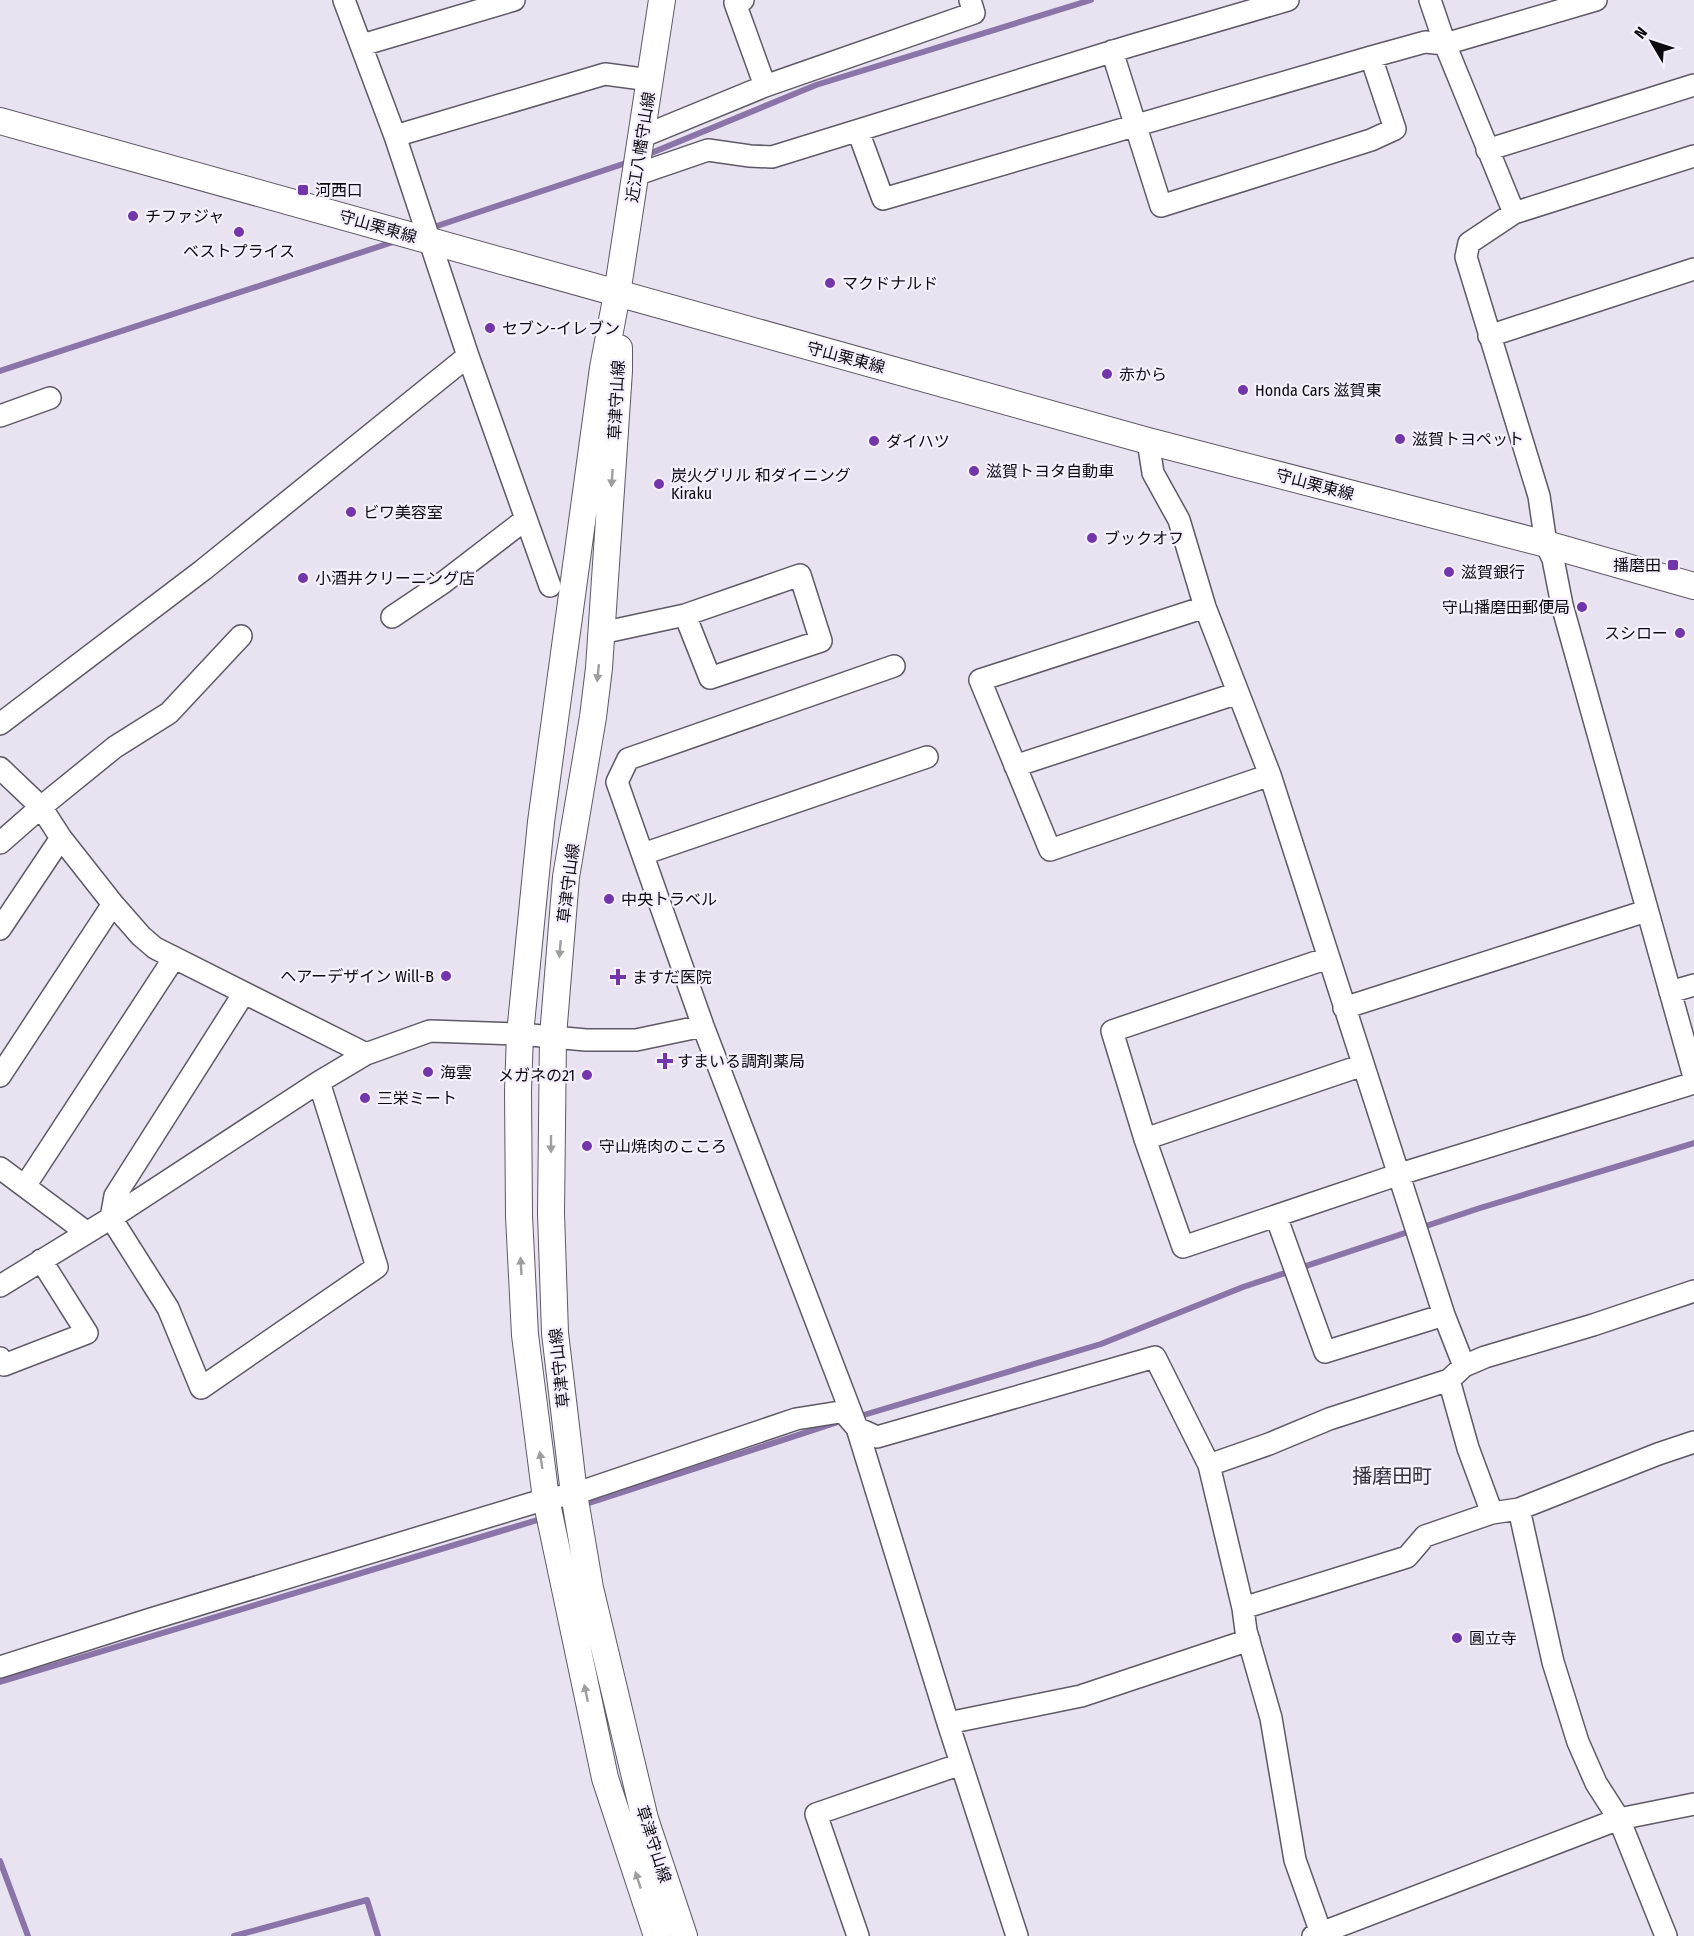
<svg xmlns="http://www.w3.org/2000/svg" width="1694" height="1936" font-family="'Fira Sans Condensed','Noto Sans JP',sans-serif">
  <rect width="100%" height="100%" fill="#e8e2f1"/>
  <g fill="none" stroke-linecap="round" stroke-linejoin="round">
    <!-- stream -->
    <path stroke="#8b74a8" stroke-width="6" d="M644 156 816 85 1091 0
      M428 229 629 162
      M0 371 396 241
      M857 1417 1101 1344 1243 1287 1480 1208 1694 1143
      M583 1505 838 1422
      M0 1682 544 1518
      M0 1861 28 1936
      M234 1936 367 1900 378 1936"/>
    <defs>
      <path id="minor" d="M344 0 395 136 468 356 550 586
        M1430 0 1445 44 1514 213
        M362 45 514 0
        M1112 51 1161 206 1371 140 1395 129 1371 57
        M765 86 974 13 970 0
        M858 131 883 199 1371 57 1425 42 1445 44 1596 0
        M395 136 605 74 650 80
        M641 137 765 86 735 3 743 0
        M1487 150 1694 85
        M1694 156 1514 213 1469 243 1466 257 1539 496 1546 544 1553 559 1562 605 1694 1077
        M635 175 708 150 750 156 772 157 1130 46 1288 0
        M1489 336 1694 269
        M0 416 50 398
        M1148 441 1153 473 1179 520 1205 607 1270 775 1444 1315 1464 1366
        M1205 607 980 680 1050 850 1270 775
        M392 617 444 582 526 519
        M601 633 685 615 800 575 821 641 710 678 685 615
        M894 666 628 759 617 782 703 1026 857 1428 948 1723 1017 1936
        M0 724 203 570 468 356
        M1015 766 1238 693
        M0 768 41 807 61 838 113 904 141 936 155 948 366 1054
        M0 843 41 807 115 747 169 713 241 636
        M643 854 927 757
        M0 929 61 838
        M1328 958 1112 1031 1145 1139 1183 1247 1400 1174 1694 1083
        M1670 992 1694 985
        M244 993 115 1196 111 1218 168 1308 201 1388 377 1267 319 1082
        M1344 1008 1646 911
        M0 1076 113 904
        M1145 1139 1363 1065
        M0 1168 86 1232
        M25 1186 174 958
        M1276 1216 1325 1352 1444 1315
        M0 1286 111 1218 319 1082 366 1054 430 1031 520 1034 586 1040H636L703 1026
        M0 1358 4 1365 87 1333 41 1260
        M1449 1380 1468 1448 1492 1513 1519 1509 1658 1454 1694 1442
        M1209 1465 1269 1444 1329 1419 1449 1380 1464 1366 1485 1357 1593 1325 1694 1291
        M1519 1509 1553 1662 1578 1742 1596 1783 1619 1819 1666 1936
        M1243 1608 1407 1557 1425 1536 1492 1513
        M0 1667 151 1619 546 1499 574 1494 796 1419 840 1412 845 1414 857 1428 877 1437 1155 1357 1209 1465 1243 1608 1246 1631 1271 1718 1295 1860 1321 1933
        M948 1723 1081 1696 1249 1640
        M858 1936 816 1814 961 1764
        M1313 1936 1619 1819 1694 1804"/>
      <path id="major" d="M0 121 1148 441 1546 544 1694 586
        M619 348V371L599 668 593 717 566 877 553 1036 551 1213 555 1333 574 1494 590 1588 645 1819 684 1936
        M657 1936 605 1778 546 1499 525 1335 519 1216 518 1091 520 1034 541 822 603 368 617 294 662 0"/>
    </defs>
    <!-- minor casing -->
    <use href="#minor" stroke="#5e5966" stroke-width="24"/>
    <!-- major casing -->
    <use href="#major" stroke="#5e5966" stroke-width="28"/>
    <!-- minor -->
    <use href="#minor" stroke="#fff" stroke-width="21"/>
    <!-- major -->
    <use href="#major" stroke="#fff" stroke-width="26"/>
  </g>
  <!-- one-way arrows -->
  <defs><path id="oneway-solid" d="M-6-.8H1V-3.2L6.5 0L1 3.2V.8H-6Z" transform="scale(1.5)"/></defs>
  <g fill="#9e9d9f">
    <use href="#oneway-solid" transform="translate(612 478) rotate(94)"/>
    <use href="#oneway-solid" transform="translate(598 673) rotate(96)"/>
    <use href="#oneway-solid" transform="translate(560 949) rotate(95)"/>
    <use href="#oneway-solid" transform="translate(551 1144) rotate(90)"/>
    <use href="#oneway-solid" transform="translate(521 1266) rotate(-93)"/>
    <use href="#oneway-solid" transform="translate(541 1460) rotate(-99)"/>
    <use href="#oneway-solid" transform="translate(586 1693) rotate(-102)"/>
    <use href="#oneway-solid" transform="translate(638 1880) rotate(-108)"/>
  </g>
  <!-- markers -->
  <g fill="#7235aa" stroke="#f5effe" stroke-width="2">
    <rect x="297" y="184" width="12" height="12" rx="3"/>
    <circle cx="133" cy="216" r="6"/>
    <circle cx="239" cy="232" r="6"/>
    <circle cx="830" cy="283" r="6"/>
    <circle cx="490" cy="328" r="6"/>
    <circle cx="1107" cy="374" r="6"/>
    <circle cx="1243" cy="390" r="6"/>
    <circle cx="1400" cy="439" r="6"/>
    <circle cx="874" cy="441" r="6"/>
    <circle cx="974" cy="471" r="6"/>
    <circle cx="659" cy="484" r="6"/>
    <circle cx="351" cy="512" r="6"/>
    <circle cx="1092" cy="538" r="6"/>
    <rect x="1667" y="559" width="12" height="12" rx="3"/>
    <circle cx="1449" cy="572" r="6"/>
    <circle cx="303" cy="578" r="6"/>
    <circle cx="1582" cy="607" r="6"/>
    <circle cx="1680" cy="633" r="6"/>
    <circle cx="609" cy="899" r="6"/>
    <circle cx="446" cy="976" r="6"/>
    <path d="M615 968h6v6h6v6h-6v6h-6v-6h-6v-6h6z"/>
    <path d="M662 1052h6v6h6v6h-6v6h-6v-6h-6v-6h6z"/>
    <circle cx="428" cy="1072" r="6"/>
    <circle cx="587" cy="1075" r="6"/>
    <circle cx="365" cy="1098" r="6"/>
    <circle cx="587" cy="1146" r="6"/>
    <circle cx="1457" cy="1638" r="6"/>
  </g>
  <g text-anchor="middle" stroke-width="4.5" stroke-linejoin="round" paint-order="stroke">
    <!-- street labels -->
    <g font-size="16" fill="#0d0b10" stroke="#f5effe">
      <text transform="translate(640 147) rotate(-81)" y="6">近江八幡守山線</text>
      <text transform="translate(378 226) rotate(16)" y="6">守山栗東線</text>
      <text transform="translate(846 357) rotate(15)" y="6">守山栗東線</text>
      <text transform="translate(616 400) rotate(-87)" y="6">草津守山線</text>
      <text transform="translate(1315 484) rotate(15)" y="6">守山栗東線</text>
      <text transform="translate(568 883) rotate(-83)" y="6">草津守山線</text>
      <text transform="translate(559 1368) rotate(-96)" y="6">草津守山線</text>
      <text transform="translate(654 1844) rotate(72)" y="6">草津守山線</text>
    </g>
    <!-- poi labels -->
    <g font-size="16" fill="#0d0b10" stroke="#f5effe" text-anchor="start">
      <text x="315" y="196">河西口</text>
      <text x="145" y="222">チファジャ</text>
      <text x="239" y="257" text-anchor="middle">ベストプライス</text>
      <text x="842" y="289">マクドナルド</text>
      <text x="502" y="334">セブン-イレブン</text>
      <text x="1119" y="380">赤から</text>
      <text x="1255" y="396">Honda Cars 滋賀東</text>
      <text x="1412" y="445">滋賀トヨペット</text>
      <text x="886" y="447">ダイハツ</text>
      <text x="986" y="477">滋賀トヨタ自動車</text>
      <text x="671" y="481">炭火グリル 和ダイニング<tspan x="671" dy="18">Kiraku</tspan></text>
      <text x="363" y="518">ビワ美容室</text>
      <text x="1104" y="544">ブックオフ</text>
      <text x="1661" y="571" text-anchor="end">播磨田</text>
      <text x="1461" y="578">滋賀銀行</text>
      <text x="315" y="584">小酒井クリーニング店</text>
      <text x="1570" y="613" text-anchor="end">守山播磨田郵便局</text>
      <text x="1668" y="639" text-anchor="end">スシロー</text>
      <text x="621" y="905">中央トラベル</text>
      <text x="434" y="982" text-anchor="end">ヘアーデザイン Will-B</text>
      <text x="632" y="983">ますだ医院</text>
      <text x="677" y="1067">すまいる調剤薬局</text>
      <text x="440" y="1078">海雲</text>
      <text x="575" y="1081" text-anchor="end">メガネの21</text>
      <text x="377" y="1104">三栄ミート</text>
      <text x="599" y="1152">守山焼肉のこころ</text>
      <text x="1469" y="1644">圓立寺</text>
    </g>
    <!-- quarter labels -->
    <g font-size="20" fill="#35303b" stroke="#f5effe">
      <text x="1392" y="1483">播磨田町</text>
    </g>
  </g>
  <!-- north arrow -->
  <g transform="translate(1652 42) rotate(309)" stroke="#f5effe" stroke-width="4.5" paint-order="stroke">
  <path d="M0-4.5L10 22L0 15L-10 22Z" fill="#0d0b10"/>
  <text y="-9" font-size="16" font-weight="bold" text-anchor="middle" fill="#0d0b10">N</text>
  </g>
</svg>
